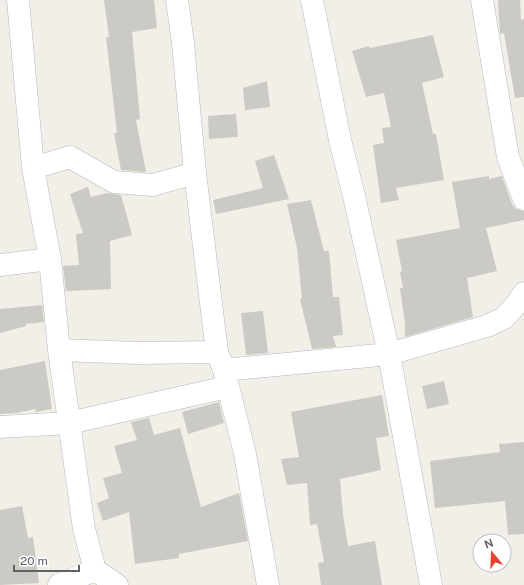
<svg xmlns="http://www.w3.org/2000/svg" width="524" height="585" font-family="'Public Sans',sans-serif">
  <rect width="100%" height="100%" fill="#f1efe8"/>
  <!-- building -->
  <path fill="#cccac5" d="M104 0H154L157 28 132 32 140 119 136 120 146 172 121 170 114 133H117L106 37H109Z
    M498 0H520L521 20 524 19V97L515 98 504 33 500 34Z
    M433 35 444 77 422 83 433 134H436L444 180 396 188 399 200 381 203 373 145 384 143 382 128 391 127 384 93 366 97 352 51 369 46 370 48Z
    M267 81 270 107 245 110 243 88Z
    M236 114 238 137 209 139 208 116Z
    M274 155 289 199 216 214 213 200 263 188 255 161Z
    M489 176V179L502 176 512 204 516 209 524 211V220L486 228 497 271 467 278 473 317 405 337V324L400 288H403L400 272 402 271 396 240 460 228 452 182Z
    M88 187 91 197 107 193 121 195 132 235 110 241 111 289 66 291 63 266 79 265 76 234 83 233 70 194Z
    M311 200 324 251H329L333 297H339L343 335 333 336 336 347 312 349 300 299H302L297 248 287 204Z
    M42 305 44 322 26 324V326L0 333V309Z
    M263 311 268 353 246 355 241 313Z
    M45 361 52 409 36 412 35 409 17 413 0 414V370Z
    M444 381 449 404 427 409 422 386Z
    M382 395 389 436 376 438 381 470 340 479 343 515 348 546 375 541 382 585H321L318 563 324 562 317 524 310 525 307 483 287 485 281 459 299 457 291 412Z
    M219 402 224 423 188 434 182 412Z
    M149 418 154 435 180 428 201 507 239 493 248 541 179 554V558L135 564 129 512 103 521 97 503 109 498 103 478 122 473 114 446 137 440 131 422Z
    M524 442V534L508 535 505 501 435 508 430 461 500 452 499 444Z
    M22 506 28 538 33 537 39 583 0 585V510Z"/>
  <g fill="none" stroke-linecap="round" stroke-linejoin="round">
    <defs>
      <path id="minor" d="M18 0 33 168 50 259 59 350 84 529 95 570 117 585
        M177 0 183 43 195 173 217 352 224 370 245 454 268 585
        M482 0 508 157 524 199
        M33 168 70 157 114 182 153 185 195 173
        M0 265 50 259
        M59 350 138 353 217 352
        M224 370 389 354 354 196 340 140 312 0
        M0 427 69 423 227 387
        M59 585 95 570
        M431 585 389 354 487 326 504 318 515 306 524 293"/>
    </defs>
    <!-- minor casing -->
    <use href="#minor" stroke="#b5b8bc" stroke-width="23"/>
    <!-- minor -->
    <use href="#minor" stroke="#fff" stroke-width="22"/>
  </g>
  <!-- north arrow -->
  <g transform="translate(492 553) rotate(341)"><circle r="19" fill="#ffffff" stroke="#bfc1c3"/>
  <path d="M0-3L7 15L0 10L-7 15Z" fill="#ea4335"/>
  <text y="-6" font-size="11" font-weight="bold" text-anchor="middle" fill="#5f6368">N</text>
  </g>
  <!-- scale -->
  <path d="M14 565v6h65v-6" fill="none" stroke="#5f6368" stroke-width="2"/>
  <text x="20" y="565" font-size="12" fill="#5f6368" stroke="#ffffff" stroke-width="3" paint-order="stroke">20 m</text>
</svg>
